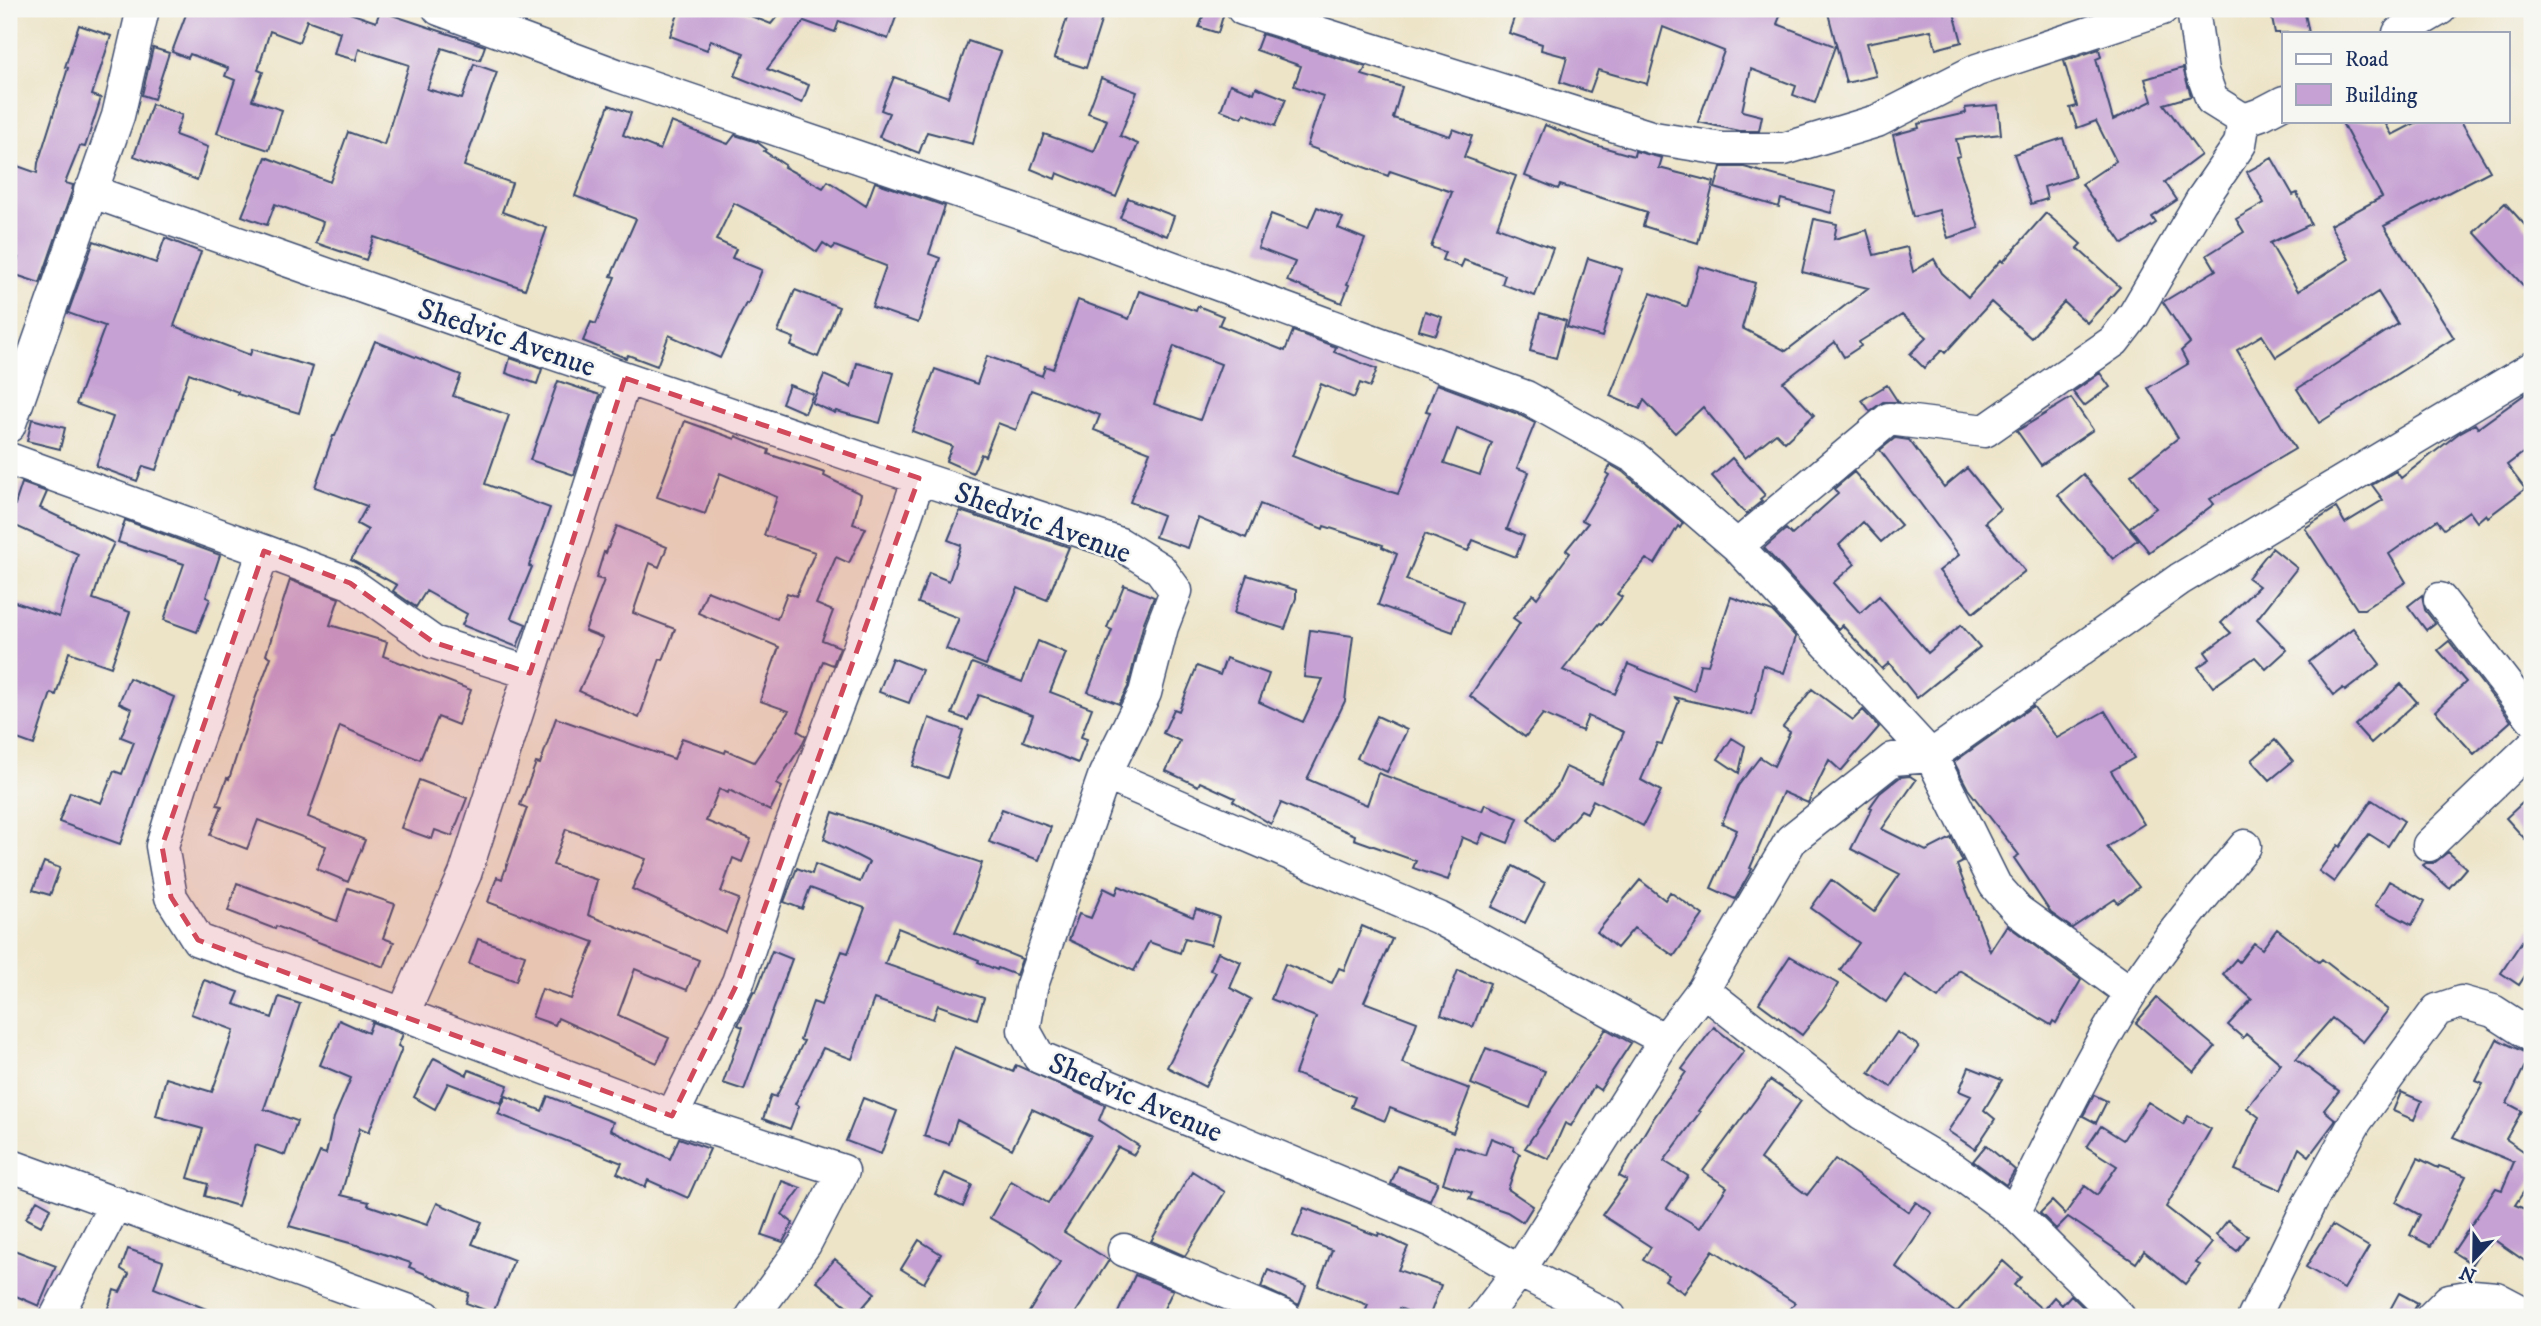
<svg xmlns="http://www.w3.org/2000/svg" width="2541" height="1326" font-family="'IM FELL DW Pica',serif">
  <rect width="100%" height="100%" fill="#f6f6f2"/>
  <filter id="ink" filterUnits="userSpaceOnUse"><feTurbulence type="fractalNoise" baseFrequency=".0143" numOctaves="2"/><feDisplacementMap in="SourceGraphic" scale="14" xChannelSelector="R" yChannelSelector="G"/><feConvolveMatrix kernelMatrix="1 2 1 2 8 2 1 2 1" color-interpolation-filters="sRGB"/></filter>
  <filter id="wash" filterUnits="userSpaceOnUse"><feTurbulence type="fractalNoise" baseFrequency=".00686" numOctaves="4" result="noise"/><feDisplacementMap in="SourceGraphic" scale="28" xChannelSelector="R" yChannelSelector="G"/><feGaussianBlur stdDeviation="1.57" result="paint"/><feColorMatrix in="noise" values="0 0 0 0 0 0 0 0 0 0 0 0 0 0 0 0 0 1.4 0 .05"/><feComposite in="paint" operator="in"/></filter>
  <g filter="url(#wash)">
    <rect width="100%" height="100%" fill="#ede4c8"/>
    <g id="blocks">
      <!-- building -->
      <path fill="#c6a1d3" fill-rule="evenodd" d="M188 9H338L376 22 380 11 485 46 480 60 442 48 427 89 462 99 474 64 497 72 464 166 512 183 502 212 547 228 525 289 374 237 366 260 316 243 323 222 275 204 267 225 242 216 266 157 330 182 348 132 384 145 409 65 359 49 356 60 334 54 340 32 307 20 299 42 270 31 258 70 263 72 252 100 282 110 269 150 217 133 235 80 225 76 228 68 190 54 188 58 172 52Z
        M680 9H733L771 24 781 12 777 9H899L888 39 839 21 835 32 804 21 767 69 809 85 802 103 735 76 744 53 711 40 707 50 670 36Z
        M1070 9H1105L1086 68 1054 58Z
        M1206 9H1225L1218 33 1199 27Z
        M1517 9H1783L1777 24 1835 46 1815 103 1793 95 1796 86 1751 69 1742 111 1762 116 1759 131H1739L1698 122 1724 51 1663 27 1647 84 1598 70 1590 92 1560 82 1567 57 1541 50 1542 44 1509 33Z
        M1827 9H1953L1962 42 1936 49 1931 30 1867 43 1876 76 1846 83Z
        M2270 9H2304L2309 33H2275Z
        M79 25 111 36 92 95 101 98 85 147 80 146 65 183 73 185 72 191 40 283 13 274 18 258 9 256V163L37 173 38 163 68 68 65 67Z
        M1262 34 1366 67 1362 75 1402 87 1393 118 1450 136 1453 129 1472 136 1464 157 1516 176 1497 227 1553 248 1535 296 1502 284 1505 275 1464 260 1461 267 1442 260 1445 252 1431 247 1452 192 1390 171 1388 176 1307 146 1323 96 1294 86 1301 66 1256 50Z
        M968 41 1001 52 990 79 973 144 927 132 919 153 879 137 889 113 881 110 894 77 948 97Z
        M153 48 169 53 154 99 142 95Z
        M2099 49 2101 57 2096 59 2113 120 2152 101 2145 79 2183 68 2191 96 2164 104 2201 155 2165 182 2177 200 2152 217 2156 223 2123 244 2082 184 2116 161 2096 121 2077 128 2070 108 2077 106 2064 61Z
        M1101 78 1137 92 1120 136 1138 144 1116 197 1057 173 1055 179 1031 169 1044 134 1094 152 1107 120 1088 113Z
        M1230 84 1254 93 1256 87 1286 99 1275 126 1244 113 1242 118 1221 110Z
        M152 104 182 115 175 135 208 147 197 180 134 156Z
        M609 105 631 113 623 135 660 150 671 122 728 144 735 135 757 142 766 149 764 151 785 165 784 167 823 188 828 181 866 206 875 182 945 206 929 254 940 258 918 323 872 307 886 266 835 246 832 249 823 243 817 252 777 225 734 203 716 240 736 249 732 258 762 270 748 304 746 303 720 358 669 335 657 366 628 355 626 358 583 341 591 322 596 324 615 277 611 276 636 219 575 196Z
        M1998 105 2001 134 1956 139 1960 156 1956 157 1979 228 1948 238 1939 210 1913 217 1893 135 1919 128 1918 124 1966 113 1965 108Z
        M2341 121H2384L2392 135 2419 121H2461L2490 171 2384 226 2454 338 2319 423 2297 389 2398 324 2378 292 2276 357 2262 335 2237 350 2295 449 2210 499 2214 504 2149 552 2130 527 2156 508 2131 475 2178 438 2148 388 2188 364 2181 351 2190 343 2163 302 2216 270 2207 255 2244 232 2236 219 2264 203 2247 172 2272 158 2293 195 2297 193 2311 224 2270 243 2298 291 2349 259 2330 225 2382 197Z
        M1545 125 1592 144 1634 156 1635 151 1662 158 1659 168 1714 182 1698 243 1643 226 1647 212 1560 185 1558 189 1525 176Z
        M2063 138 2075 177 2044 187 2047 199 2031 204 2014 154Z
        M1721 167H1744L1836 192 1831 213 1781 199 1779 207 1715 188Z
        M1128 198 1174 216 1167 236 1120 218Z
        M2505 203 2532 233V295L2474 232Z
        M1317 207 1343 218 1338 228 1365 239 1347 284 1349 285 1342 303 1287 281 1295 262 1258 248 1271 214 1308 228Z
        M2046 213 2081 244 2077 248 2120 287 2087 323 2064 302 2031 338 1991 302 1945 353 1942 350 1924 368 1910 354 1927 337 1902 315 1859 342 1861 346 1844 357 1835 342 1783 382 1814 415 1785 442 1776 433 1745 458 1703 407 1675 433 1644 400 1640 409 1610 396 1651 293 1687 307 1699 266 1755 283 1742 328 1786 351 1868 288 1802 272 1814 219 1837 224 1834 239 1867 230 1874 255 1907 247 1913 272 1934 259 1942 273 1968 297 2001 260 2003 262Z
        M165 238 201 252 174 326 250 355 252 349 313 367 299 413 237 394 238 392 189 373 156 470 143 466 137 481 96 466 113 417 76 404 105 326 68 313 94 241 156 263Z
        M1588 258 1622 269 1602 337 1567 327Z
        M795 290 839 307 818 357 791 346 794 338 778 332Z
        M1139 291 1196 311 1198 306 1223 316 1219 325 1285 351 1293 331 1336 347 1334 352 1377 369 1370 387 1360 383 1354 398 1321 384 1292 456 1353 480 1398 494 1430 412 1426 411 1437 384 1518 414 1535 423 1517 468 1529 472 1507 529 1524 536 1516 557 1473 540 1468 551 1425 534 1406 580 1464 601 1453 632 1378 605 1397 554 1382 547 1383 545 1324 526 1323 529 1260 504 1246 538 1198 518 1188 548 1155 537 1163 515 1130 502 1150 452 1094 430 1100 415 1031 390 1016 430 998 423 985 456 981 454 973 473 946 461 952 446 912 431 935 369 977 384 987 356 1042 376 1045 366 1053 369 1078 300 1129 319ZM1174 346 1221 364 1200 420 1154 404ZM1457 429 1492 443 1480 475 1444 463Z
        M1425 311 1442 317 1436 335 1419 330Z
        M1540 313 1566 321 1556 358 1530 351Z
        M375 341 461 375 453 396 509 415 485 484 550 508 529 566 532 567 511 618 526 624 517 647 462 625 467 614 426 591 416 607 393 591 397 585 351 560 368 530 357 524 367 506 315 487 333 436H335Z
        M510 358 542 369 537 384 506 373Z
        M857 363 894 373 880 423 836 411 835 413 812 403 824 375 851 387Z
        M2100 373 2110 387 2084 406 2073 392Z
        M558 381 600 395 574 475 530 460Z
        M789 385 813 394 805 413 782 403Z
        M1887 385 1898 402H1883L1870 411 1862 400Z
        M2532 389V446L2507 465 2525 489 2488 517 2486 514 2477 522 2469 511 2444 529 2437 520 2389 554 2406 582 2364 609H2357L2305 528 2336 508 2345 523 2383 500 2372 485 2396 471 2401 478 2459 433 2475 424 2478 428Z
        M2071 398 2093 430 2041 465 2017 431Z
        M32 419 65 428 60 449 27 441Z
        M685 421 735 439 736 436 769 450 768 454 825 473 824 476 861 494 853 524 866 528 849 563 836 557 816 604 833 611 822 640 840 647 833 665 823 661 798 731 806 736 801 747 776 784 782 787 770 811 729 790 728 793 719 789 706 821 751 839 742 862 733 858 721 892 739 899 726 933 632 889 646 859 566 829 553 865 597 880 588 915 699 960 687 990 635 969 618 1015 669 1038 657 1063 558 1018 555 1025 532 1017 542 989 571 999 594 942 488 902 497 877 502 879 527 808 520 805 536 763 540 764 556 718 674 759 682 738 725 753 726 750 754 762 789 711 760 701 779 647 698 613 707 591 777 619 787 593 796 596 815 552 764 535 777 497 720 473 705 514 657 497Z
        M1895 438 1909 440 1944 487 1967 468 2000 509 1985 522 2025 571 1973 613 1939 571 1959 555 1880 450Z
        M1732 458 1765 495 1760 499 1762 501 1746 514 1712 476Z
        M1611 465 1623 472 1683 523 1680 528 1678 526 1655 564 1646 559 1617 594 1622 597 1602 624 1600 623 1563 670 1615 694 1628 664 1694 691 1700 664 1708 665 1731 597 1773 612 1796 637 1784 673 1763 665 1752 715 1674 697 1679 701 1662 744 1657 743 1641 780 1661 791 1643 826 1593 800 1587 813 1581 810 1553 842 1528 819 1557 787 1566 767 1601 783 1624 732 1588 716 1582 731 1543 714 1525 737 1470 696 1520 623 1513 618 1533 594 1537 598 1570 553 1566 550 1588 523 1582 520 1609 475 1606 473Z
        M1854 472 1901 525 1881 542 1863 522 1839 545 1855 564 1833 583 1860 613 1879 596 1928 653 1961 625 1980 647 1917 698 1889 663 1882 669 1842 625 1838 629 1764 548 1786 529 1792 535 1838 494 1834 489Z
        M2083 474 2138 539 2113 559 2058 495Z
        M22 483 47 492 40 508 114 543 104 564 93 599 130 612 111 667 69 652 56 695 51 693 34 745 9 736V600L59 617 78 554 9 523Z
        M960 511 1069 547 1047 600 1018 588 986 665 946 649 959 618 918 603 929 573 949 581 961 545 948 540Z
        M125 520 220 555 206 597 210 599 197 632 164 620 184 564 118 542Z
        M617 526 667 547 659 567 650 563 633 613 675 629 663 660 660 659 639 718 579 691 603 638 585 631 604 580 596 578 604 552 606 553Z
        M2272 548 2297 568 2257 619 2287 650 2266 669 2255 657 2213 687 2198 667 2210 659 2205 652 2231 633 2221 623 2259 586 2248 578Z
        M1247 575 1296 590V598L1285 629 1234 613Z
        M290 580 339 598 330 625 387 642 383 656 471 690 458 725 438 717 420 760 340 726 308 817 365 840 348 882 317 869 326 846 258 820 247 849 210 835 222 806 217 805 227 778 229 779 254 702 271 657 266 655Z
        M1124 585 1154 597 1144 622 1128 687 1119 704 1088 692 1112 630 1107 628Z
        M2422 595 2425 610 2435 623 2426 630 2408 606Z
        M2353 628 2380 664 2345 691 2343 688 2334 695 2309 662Z
        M1310 630 1353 636 1345 701 1307 779 1367 805 1378 773 1482 811 1485 804 1518 818 1508 843 1483 833 1478 844 1462 837 1448 880 1413 868 1416 861 1354 839 1355 835 1281 803 1271 824 1233 801 1235 798 1200 782 1198 786 1166 771 1180 741 1163 733 1174 709 1179 711 1197 666 1220 675 1226 658 1269 674 1259 702 1303 722 1323 679 1304 677Z
        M1038 641 1066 653 1050 692 1092 708 1081 737 1087 739 1078 763 1023 741 1033 715 979 695 968 720 952 714 972 663 1022 682Z
        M2449 641 2511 721 2474 754 2435 711 2466 682 2438 650Z
        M892 658 922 670 909 703 879 692Z
        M129 678 174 697 120 844 59 822 70 792 101 803 114 771 122 774 134 742 121 737 132 709 119 703Z
        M2401 684 2417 702 2371 743 2355 725Z
        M1812 689 1853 720 1863 710 1879 727 1841 771 1829 760 1808 803 1783 792 1750 868 1752 869 1735 899 1711 888 1737 830 1722 823 1738 786 1760 757 1774 766 1790 732 1783 727Z
        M2033 706 2057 738 2105 711 2134 758 2111 771 2144 824 2107 847 2139 887 2118 903 2115 899 2072 928 2051 913 2014 858 2019 855 1968 789 1954 762Z
        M1377 716 1407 730 1387 772 1357 758Z
        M929 718 963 730 947 778 913 766Z
        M1732 738 1745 746 1739 773 1718 759Z
        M2275 740 2293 761 2270 780 2252 760Z
        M1910 776 1916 780 1882 829 1926 851 1951 838 1963 862 1957 865 1990 951 2007 925 2081 980 2056 1023 2053 1021 2051 1025 1959 970 1938 998 1905 975 1886 1002 1840 970 1859 943 1811 908 1831 880 1874 912 1900 874 1851 849 1872 808 1870 807 1880 793 1900 777Z
        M419 780 467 798 452 836 435 830 432 839 401 828Z
        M2532 794V847L2506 818Z
        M2372 800 2404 821 2388 846 2369 834 2334 882 2319 871 2338 845 2340 847Z
        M1002 809 1051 827 1039 860 989 842Z
        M833 812 982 863 971 896 955 932 1022 959 1016 975 998 968 997 970 978 962 979 960 898 928 885 964 984 998 977 1019 938 1005 933 1019 874 999 852 1059 823 1048 795 1104 799 1106 790 1129 763 1119 771 1095 776 1097 804 1041 800 1040 813 1002 821 1005 842 951 848 953 865 908 810 888 802 909 784 902 797 868 812 874 815 864 860 882 869 862 824 839Z
        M2448 852 2466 868 2449 888 2423 865 2426 863H2434Z
        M44 862 60 868 50 895 33 890Z
        M1513 866 1545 883 1525 923 1492 907Z
        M1640 880 1665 900 1670 892 1703 915 1674 956 1634 928 1617 948 1597 932Z
        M2389 881 2425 901 2412 925 2375 905Z
        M237 883 337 921 348 888 395 904 383 938 394 942 384 967 276 926 275 929 228 911Z
        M1119 886 1193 917 1196 909 1219 917 1211 945 1185 938 1180 953 1149 942 1134 971 1069 940 1079 914 1091 918 1104 888 1116 894Z
        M1362 926 1392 939 1364 1002 1417 1022 1402 1063 1470 1089 1453 1133 1390 1108 1385 1121 1351 1107 1355 1097 1295 1074 1316 1017 1271 999 1285 964 1332 983 1339 968 1344 970Z
        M2532 926V965L2519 985 2501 973Z
        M2277 929 2319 962 2322 959 2388 1010 2363 1042 2332 1018 2296 1059 2339 1091 2324 1110 2336 1120 2309 1156 2299 1148 2281 1190 2235 1170 2259 1117 2247 1108 2281 1064 2246 1034 2243 1038 2228 1025 2252 999 2223 974 2236 959 2239 962 2254 943 2262 949Z
        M478 939 525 955 516 981 469 964Z
        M772 951 792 959 744 1090 723 1083 743 1027 738 1025 754 991 756 992Z
        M1218 952 1241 962 1230 988 1251 999 1205 1087 1167 1067 1216 972 1210 970Z
        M1790 956 1838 984 1825 1006 1802 1035 1759 1003Z
        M1458 970 1490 983 1473 1027 1441 1015Z
        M204 980 239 992 234 1004 272 1018 279 997 300 1004 264 1109 297 1121 285 1155 256 1145 238 1206 205 1196 208 1184 188 1178 203 1129 156 1116 166 1078 212 1092 234 1030 191 1014Z
        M2157 998 2215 1047 2194 1072 2136 1023Z
        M339 1020 368 1033 372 1022 403 1034 398 1046 402 1048 369 1132 360 1128 341 1195 369 1202 368 1205 427 1225 437 1203 482 1222 472 1244 514 1260 493 1313 466 1303 469 1293 409 1267 411 1263 357 1245 289 1226 320 1152 326 1154 334 1118 351 1078 320 1065Z
        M1714 1027 1744 1051 1698 1111 1700 1112 1664 1161 1688 1176 1667 1208 1700 1228 1727 1187 1703 1171 1770 1080 1801 1101 1760 1159 1807 1195 1835 1159 1909 1212 1916 1202 1932 1213 1896 1267 1956 1313 2003 1261 2021 1277 2014 1285 2043 1310 2054 1297 2062 1305 2071 1295 2093 1317H1784L1795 1303 1713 1250 1684 1293 1665 1280 1669 1275 1643 1260 1651 1247 1602 1215 1627 1180 1619 1176 1651 1122 1686 1072 1682 1069Z
        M1606 1029 1631 1043 1600 1090 1594 1086 1571 1126 1565 1123 1549 1159 1525 1148Z
        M1897 1032 1919 1046 1891 1087 1869 1073Z
        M2497 1039 2530 1055 2507 1103 2522 1111 2506 1139 2532 1157V1179L2515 1205 2532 1212V1266L2493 1239 2489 1245 2485 1243 2472 1264 2453 1252 2496 1188 2502 1190 2514 1162 2453 1137 2483 1084 2476 1081Z
        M954 1047 1013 1072 1016 1065 1105 1105 1099 1120 1139 1146 1134 1155 1118 1147 1064 1232 1109 1260 1073 1317H1026L1060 1262 1034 1243 990 1218 1011 1181 1048 1203 1091 1136 1032 1109 1012 1149 957 1120 949 1144 924 1136Z
        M1486 1048 1545 1071 1530 1108 1471 1084Z
        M434 1058 467 1075 469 1070 508 1085 501 1103 448 1083 435 1109 414 1097Z
        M1969 1067 2002 1080 1984 1110 1995 1119 1975 1149 1948 1131 1971 1096 1959 1091Z
        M2401 1092 2422 1101 2414 1120 2393 1111Z
        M2094 1095 2107 1101 2096 1123 2083 1116Z
        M506 1096 542 1111 548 1096 613 1122 610 1130 670 1159 679 1138 710 1149 688 1198 648 1180 645 1187 617 1173 622 1163 498 1114Z
        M863 1098 897 1111 881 1154 846 1141Z
        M2148 1102 2183 1124 2188 1116 2211 1129 2166 1207 2212 1243 2196 1263 2200 1265 2185 1284 2144 1251 2136 1263 2068 1217 2056 1229 2040 1213 2052 1201 2065 1214 2085 1186 2097 1195 2117 1166 2087 1147 2101 1126 2123 1140Z
        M1491 1138 1514 1147 1513 1150 1520 1154 1508 1189 1533 1206 1523 1222 1507 1212 1469 1199 1472 1193 1443 1183 1455 1146 1485 1155Z
        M1986 1145 2015 1170 2006 1185 1973 1161Z
        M2418 1158 2438 1168 2439 1166 2466 1176 2431 1246 2410 1235 2420 1215 2396 1202Z
        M1398 1166 1438 1182 1430 1200 1391 1184Z
        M1192 1171 1225 1192 1185 1256 1151 1241Z
        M945 1173 972 1185 963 1207 935 1194Z
        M782 1181 801 1188 782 1214 793 1223 783 1242 762 1235Z
        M37 1200 51 1208 41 1226 26 1218Z
        M1304 1208 1378 1236 1379 1233 1408 1247 1398 1270 1441 1285 1429 1317H1423L1399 1308 1396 1317H1363L1368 1305 1318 1286 1332 1250 1293 1236Z
        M2228 1220 2248 1236 2237 1251 2216 1235Z
        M2332 1225 2369 1247 2344 1289 2306 1267Z
        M919 1240 941 1254 924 1283 901 1269Z
        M128 1249 163 1261 154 1288 226 1317H105L114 1290 120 1292 129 1274 121 1269Z
        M14 1250 56 1266 39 1306 9 1293V1264Z
        M835 1259 875 1293 857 1314 816 1281Z
        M1268 1270 1306 1286 1299 1305 1261 1287Z
        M1135 1275 1173 1290 1160 1317H1116Z
        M2399 1293 2418 1303 2410 1317H2386Z"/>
    </g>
  </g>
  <g filter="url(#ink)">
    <use href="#blocks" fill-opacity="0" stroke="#3a4a6e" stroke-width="2"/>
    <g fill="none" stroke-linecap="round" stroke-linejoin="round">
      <defs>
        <path id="minor" d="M439 9 619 76 1034 217 1526 397 1634 457 1737 546 1931 756 1995 885 2018 911 2131 993
          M1243 9 1654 138 1722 149H1784L1877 121 1977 70 2162 9
          M2193 9 2202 72 2212 100 2244 120
          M2399 33 2440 9
          M2244 120 2261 114 2284 102
          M90 191 502 336 919 478 1120 544 1160 569 1176 591 1162 627 1145 693 1105 774 1031 988 1024 1030 1039 1057 1434 1222 1519 1271 1610 1317
          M9 426 118 116 143 9
          M9 459 264 551 181 785 162 846 171 897 198 940 403 1014 672 1116 843 1171 805 1244 752 1317
          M1737 546 1889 419 1985 431 2114 341 2134 315 2201 201 2240 144 2244 120
          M264 551 350 583 433 642 530 673
          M2440 599 2532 718
          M1105 774 1439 918 1665 1040
          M2429 845 2532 746
          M1703 990 1861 1114 1952 1168 2014 1213 2119 1317
          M403 1014 465 874 625 378
          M672 1116 738 982 786 839 871 617 919 478
          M9 1165 426 1317
          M2014 1213C2051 1139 2087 1063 2131 993 2165 941 2205 893 2245 846
          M1124 1250 1285 1317
          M56 1317 116 1203
          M1484 1317 1519 1271 1665 1040 1703 990 1791 840 1893 759 1931 756 2180 579 2532 368
          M2254 1317 2309 1204 2356 1121 2437 1010 2461 1002 2493 1011 2532 1036
          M2432 1317 2449 1300 2473 1296 2496 1298 2532 1317"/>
      </defs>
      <!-- minor casing -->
      <use href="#minor" stroke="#3a4a6e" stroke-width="35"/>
      <!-- minor -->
      <use href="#minor" stroke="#fff" stroke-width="32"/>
    </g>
  </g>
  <!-- marked area -->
  <path fill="#d1495b" fill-opacity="0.2" stroke="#d1495b" stroke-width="5" stroke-dasharray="14 9" stroke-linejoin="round" d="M625 378 919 478 738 982 672 1116 198 940 171 897 162 846 264 551 350 583 433 642 530 673Z"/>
  <g text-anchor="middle" stroke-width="5" stroke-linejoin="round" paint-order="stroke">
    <!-- street labels -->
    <g font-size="30" fill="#1b2f5e" stroke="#f6f6f2">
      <text transform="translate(507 337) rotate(19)" y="10">Shedvic Avenue</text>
      <text transform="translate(1043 522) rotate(20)" y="10">Shedvic Avenue</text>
      <text transform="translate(1136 1097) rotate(23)" y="10">Shedvic Avenue</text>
    </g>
  </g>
  <!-- margin -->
  <rect width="2541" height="1326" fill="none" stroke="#f6f6f2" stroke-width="35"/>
  <!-- legend -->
  <rect x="2282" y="32" width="228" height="91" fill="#f6f6f2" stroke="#9ea6b7" stroke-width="2"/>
  <rect x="2296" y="54" width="35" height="10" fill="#ffffff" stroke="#9ea6b7" stroke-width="2"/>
  <text x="2345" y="66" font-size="21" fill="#1b2f5e">Road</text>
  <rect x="2296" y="84" width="35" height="21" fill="#c6a1d3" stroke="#9ea6b7" stroke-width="2"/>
  <text x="2345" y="102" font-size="21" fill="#1b2f5e">Building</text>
  <!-- north arrow -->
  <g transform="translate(2474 1259) rotate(202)" stroke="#f6f6f2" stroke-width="5" paint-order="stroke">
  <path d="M0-5L12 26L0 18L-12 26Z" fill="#1b2f5e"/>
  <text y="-10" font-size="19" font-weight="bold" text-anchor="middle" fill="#1b2f5e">N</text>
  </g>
</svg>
